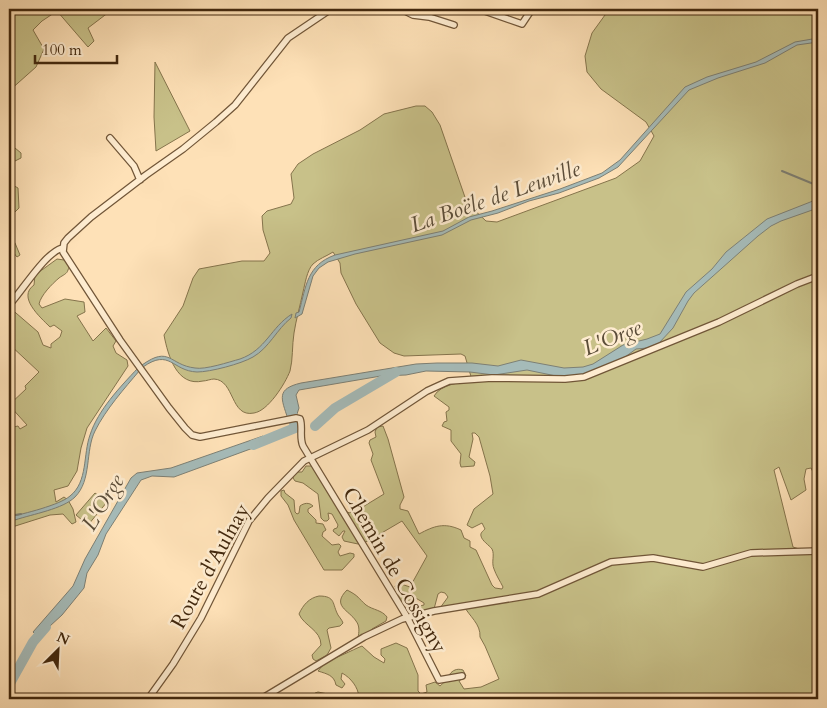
<svg xmlns="http://www.w3.org/2000/svg" width="827" height="708" font-family="Cardo,serif">
  <rect width="100%" height="100%" fill="#fee1b7"/>
  <filter id="stains"><feTurbulence type="fractalNoise" baseFrequency=".004" numOctaves="4"/><feColorMatrix values="0 0 0 0 .2 0 0 0 0 .09 0 0 0 0 .02 0 0 0 .5 -.17"/></filter>
  <radialGradient id="worn" r=".72"><stop offset=".6" stop-color="#630" stop-opacity="0"/><stop offset="1" stop-color="#630" stop-opacity=".3"/></radialGradient>
  <!-- green -->
  <path fill="#c8c189" stroke="#85744c" d="M9 9H113L88 28 94 41 88 47 57 11 42 21 33 30 44 49 36 67 9 91Z
    M612 9H818V193L815 195 818 201V482L811 468 806 469 804 479 806 490 791 500 779 467 774 470 793 547 812 553 818 551V699H345L347 696 359 697C358 687 351 678 342 673L341 679 345 684 342 688 336 685C334 675 327 674 318 671L327 660C336 659 352 650 362 646L374 657 384 663 385 659 381 655V649L396 643 407 648 418 675V691L421 694 427 692 426 685 435 682 440 686C448 680 450 666 463 670L466 676 459 681 464 689 481 687 499 679 485 646 480 637C481 624 469 616 464 606L440 608 448 597 445 593 441 592 438 594 434 609 418 613 414 612 415 607 424 605V603L414 597 405 604 401 601 395 586 401 584 410 587 427 556 402 521 368 541 358 544 344 541 342 537 345 531H343L339 536 333 531 334 529 337 528 338 525 332 514 328 513 329 519 327 521H324L321 518 318 494 303 483 295 481 293 478 295 472H302L306 466H313L347 512 350 513 353 509 361 508 384 494 371 460 373 454 369 443 370 440 376 437 375 432 377 427 383 426 388 439 404 497 400 505V509L408 511 419 534C434 526 444 522 461 530L464 538 470 541V547L476 550 492 585 495 588 502 589 503 587C500 581 496 575 494 569 491 562 495 555 492 549 489 545 482 541 481 536 480 533 483 531 485 529L482 523 472 528 467 525 474 509 493 494 490 476 479 437 475 433H472L473 439 469 457 475 462 474 466 461 467 460 463 461 454 451 441V430L442 426 444 422 447 421 446 412 449 410V407L434 396C441 384 460 383 472 380L465 356 461 354 404 356 394 353 380 343 356 304 341 273 340 263 333 252C327 256 318 259 313 264 307 270 305 284 303 292 300 306 296 320 294 333 292 345 293 360 290 371 285 384 268 411 254 413 230 418 235 380 214 379 211 379 206 381 203 381 177 387 168 356 164 335L183 306 193 278 199 269 242 261H264L270 253 263 230 262 216 267 211 291 204 294 198 291 174 298 164 313 154 360 130 384 114 416 106H425L432 112 440 125 467 203 486 221 497 222 616 178 640 161 654 136 646 122 601 89 587 72 585 56 592 33 605 15Z
    M155 62 190 131 156 151 154 117Z
    M9 143 21 153V158L9 164Z
    M9 183 18 188 19 208 9 218Z
    M9 235 15 243 20 255 17 257 9 247Z
    M57 259 64 260C67 263 70 266 68 270 67 274 63 275 59 278 52 284 41 295 39 304L42 308 65 299 84 302 85 312 77 316 93 341 106 328 116 341 113 346 116 353 127 360 128 366 87 428 81 448 77 471 68 486 54 490 56 502 64 497 68 500 73 509 76 522 72 524 63 514 50 515 9 528V428L18 426 20 429 27 425 9 405 26 389 25 386 39 372 9 344V307L38 332 43 345 51 348V344L60 337 62 331 54 325 50 327C40 317 17 297 34 285L35 275Z
    M284 490 285 493 294 500 295 512 297 514 299 513 300 506C304 503 309 502 313 506L308 509V512L316 520V523L323 524 326 530 323 532 322 536 332 545 339 544 341 546 338 552 340 556 350 553 354 554V557L342 570H324L294 520 288 505 281 496V491Z
    M95 493 107 502 88 525 76 515Z
    M347 590C359 596 358 598 366 605 373 610 382 610 387 617L386 621 372 629 370 636 358 638C359 632 360 626 356 621 349 610 331 606 347 590Z
    M319 596C336 596 332 604 338 615 340 618 342 620 343 623L340 626 329 628 327 630 331 648 327 655 316 661 313 659 312 655 321 645C321 630 304 626 299 614 303 605 309 598 319 596Z
    M318 692 328 694 331 699H312L315 693Z"/>
  <!-- water -->
  <path fill="#a5bbb9" stroke="#7d8075" d="M818 38V42L797 45 765 63 718 78 689 90 618 167 599 178 559 193 529 201 498 213 471 220 442 235 355 254 328 262 319 268 313 276 302 314 295 318 296 313 299 312C306 286 307 265 335 255L443 231 469 217 492 211 560 189 602 173 620 160 685 87 707 77 756 62 795 42Z
    M818 199V208L781 221 771 226 758 236 694 293 688 301 673 328 659 343 647 348 636 349 625 357 585 375 561 377 527 370 494 375 470 372 426 371 406 375 381 376 299 390 296 395 299 408 296 417 288 419C281 398 276 389 301 383L416 364 437 363H472L498 366 521 360 564 368 583 367 593 364 623 345 647 339 660 334 686 292 712 269 726 252 767 219Z
    M292 314 291 318C277 329 269 348 253 357 241 364 210 372 197 372 172 371 170 348 143 367L142 365C170 345 169 365 195 368 205 370 229 362 240 359 266 350 271 327 292 314Z
    M138 368 140 370C124 389 106 409 95 431 85 451 92 480 75 497 63 509 33 514 15 520H9V517C23 514 60 505 70 496 88 482 83 454 90 435 98 410 120 387 138 368Z
    M263 436 264 444 174 477 152 476 141 480 106 534 98 555 87 573 84 588 62 615 38 637 33 632 73 586 85 559 131 478 137 473 171 468Z"/>
  <g fill="none" stroke-linecap="round" stroke-linejoin="round">
    <!-- stream -->
    <path stroke="#7d8075" stroke-width="2" d="M782 171 816 185 818 181
      M9 516 21 514"/>
    <!-- river -->
    <path stroke="#a5bbb9" stroke-width="10" d="M315 426 335 408 396 372
      M253 445 295 428 291 408
      M9 685 33 642 46 627"/>
    <defs>
      <path id="street" d="M331 9 288 38 235 105 216 122 183 149 146 175 91 217 68 238 64 243 63 252 120 340 169 408 185 428 192 435 200 437 296 418 300 419C303 427 299 437 303 446L407 617 439 680 462 676
        M401 9 413 15 429 17 454 25
        M479 9 522 24 532 9
        M110 138 134 166 140 180
        M9 305C23 290 44 254 62 248
        M148 699 173 664 201 618 249 521 268 498 304 461 368 430 427 391 449 381 492 378 565 379 584 377 719 322 797 284 818 276
        M261 699 364 637 402 619 434 611 538 594 611 562 653 558 703 567 751 553 818 551"/>
    </defs>
    <!-- street casing -->
    <use href="#street" stroke="#715638" stroke-width="8"/>
    <!-- street -->
    <use href="#street" stroke="#feecd0" stroke-width="5.5"/>
  </g>
  <g text-anchor="middle" stroke-width="5" stroke-linejoin="round" paint-order="stroke">
    <!-- street labels -->
    <g font-size="21" fill="#42280e" stroke="#feecd0">
      <text transform="translate(210 566) rotate(-61)" y="7">Route d'Aulnay</text>
      <text transform="translate(395 570) rotate(60)" y="7">Chemin de Cossigny</text>
    </g>
    <!-- water labels -->
    <g font-size="22" font-style="italic" fill="#5b4d39" stroke="#feecd0">
      <text transform="translate(495 196) rotate(-19)" y="8">La Boële de Leuville</text>
      <text transform="translate(612 337) rotate(-22)" y="8">L'Orge</text>
      <text transform="translate(102 502) rotate(-59)" y="8">L'Orge</text>
    </g>
  </g>
  <!-- margin -->
  <rect width="827" height="708" fill="none" stroke="#fee1b7" stroke-width="30"/>
  <rect x="10" y="10" width="807" height="688" fill="none" stroke="#42280e" stroke-width="2.5"/>
  <rect x="15" y="15" width="797" height="678" fill="none" stroke="#42280e"/>
  <!-- north arrow -->
  <g transform="translate(58 650) rotate(24)" stroke="#feecd0" stroke-width="4" paint-order="stroke">
  <path d="M0-4L9 19L0 12L-9 19Z" fill="#42280e"/>
  <text y="-8" font-size="14" font-weight="bold" text-anchor="middle" fill="#42280e">N</text>
  </g>
  <!-- scale -->
  <path d="M35 55v8h82v-8" fill="none" stroke="#42280e" stroke-width="2.5"/>
  <text x="42" y="55" font-size="15" fill="#42280e" stroke="#feecd0" stroke-width="4" paint-order="stroke">100 m</text>
  <rect width="100%" height="100%" filter="url(#stains)"/>
  <rect width="100%" height="100%" fill="url(#worn)"/>
</svg>
